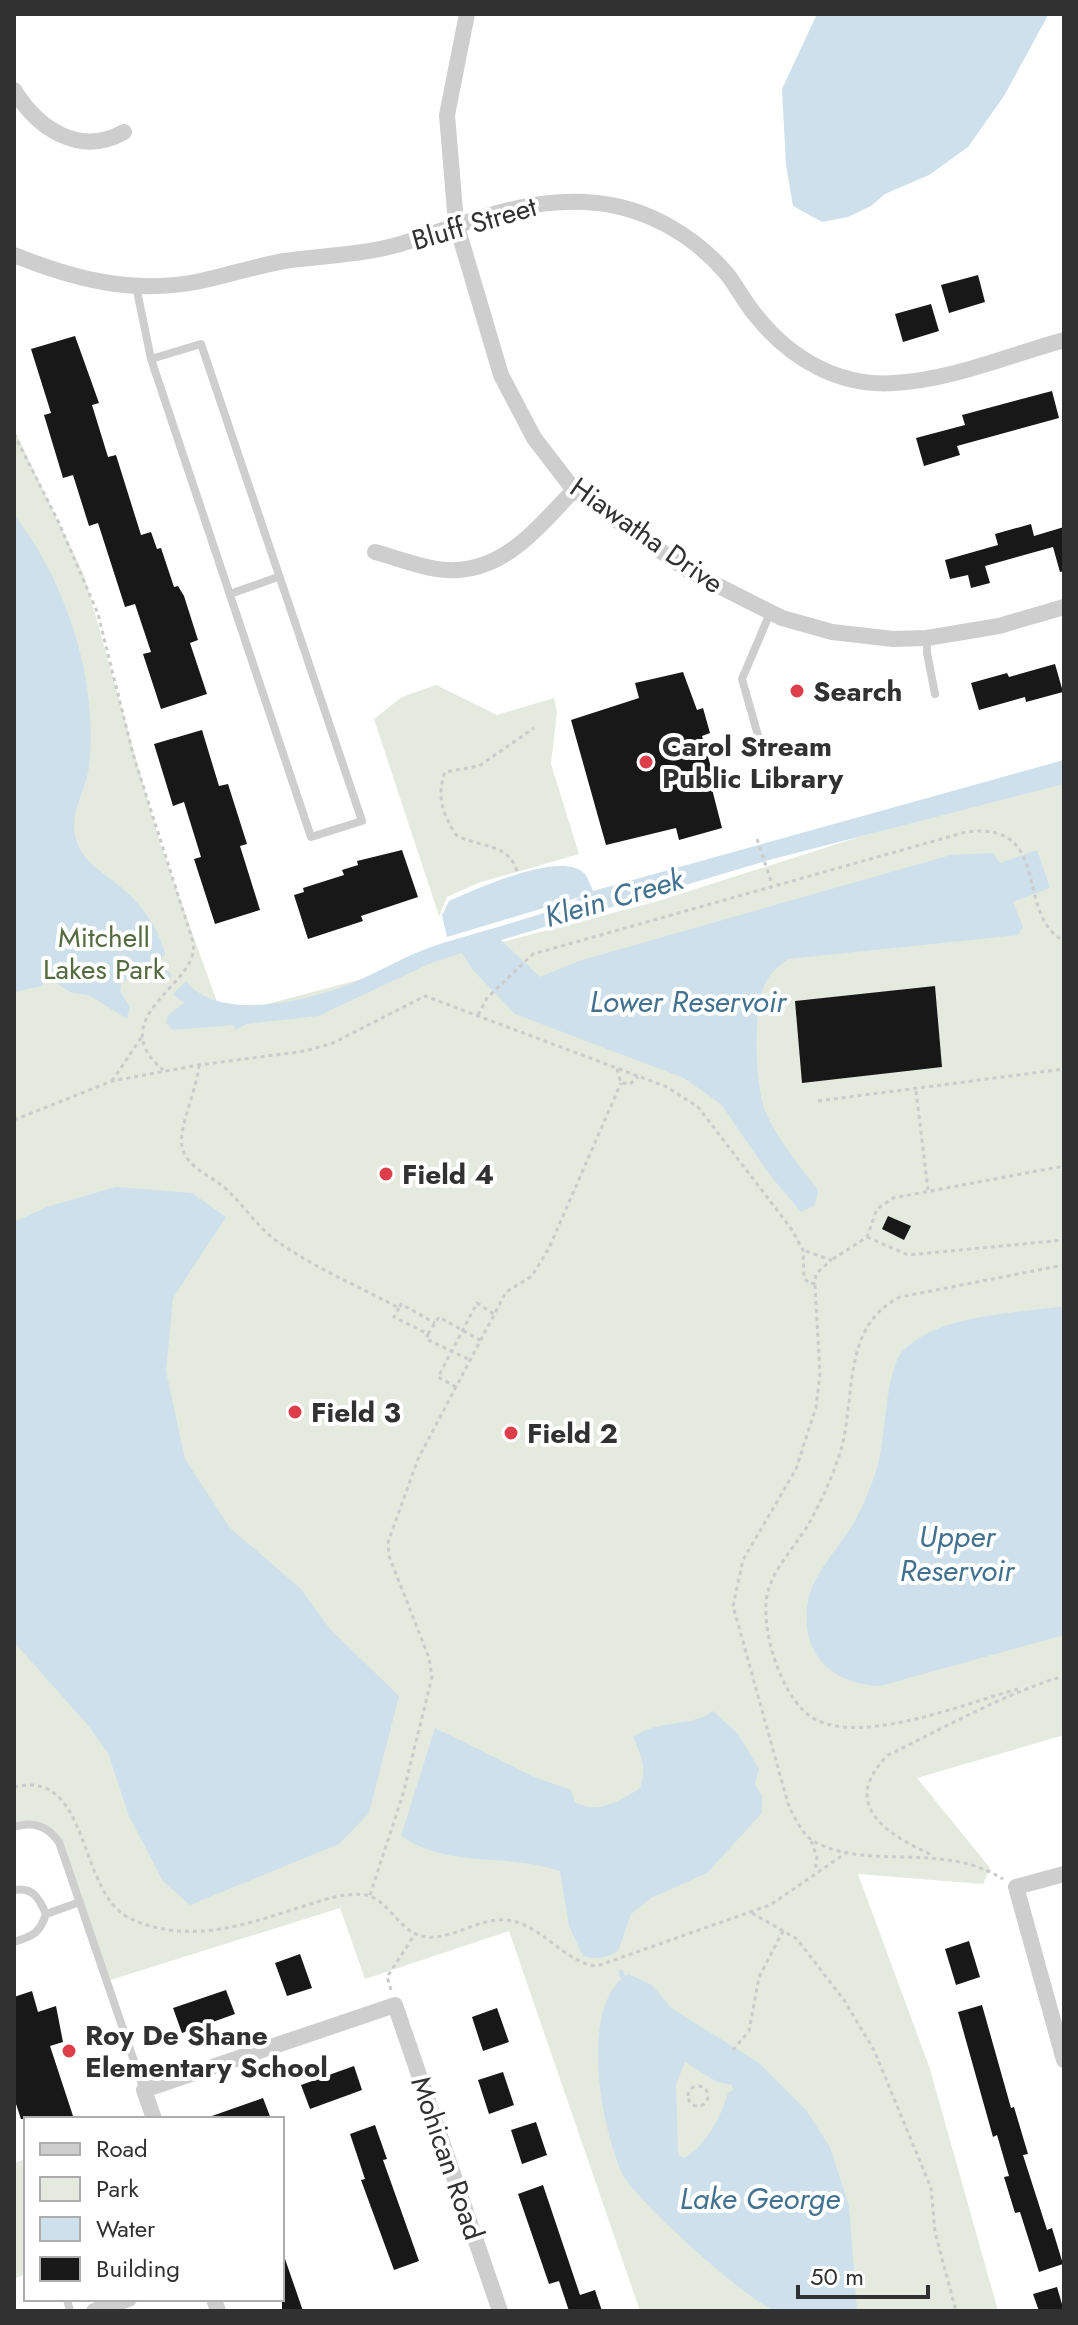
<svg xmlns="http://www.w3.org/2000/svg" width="1078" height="2325" font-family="Jost,sans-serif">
  <rect width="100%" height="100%" fill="#fff"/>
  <!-- green -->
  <path fill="#e4eadd" d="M14 429 84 575 159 840 222 1016 658 901 859 837 1064 780V1735L917 1778 990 1868 983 1884 858 1874 930 2069 998 2311H640L509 1931 365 1979 340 1908 107 1981 59 1842 49 1829 14 1827Z
    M436 685 497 715 554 698 557 712 551 764 579 854 478 883 447 897 439 916 374 719 402 697Z
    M26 2159V2274L16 2278 14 2163Z"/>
  <!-- water -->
  <path fill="#cde0eb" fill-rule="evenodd" d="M817 14H1047V17L1004 96 968 147 929 175 885 194 871 206 848 217 822 222 793 206 786 165 782 89Z
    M14 515C66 580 99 682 89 766 86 793 67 813 77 842 84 863 102 871 118 885 140 902 158 926 165 954 154 970 136 971 121 983L120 991 130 1007 127 1019 89 995 72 993 48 978 42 986 14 992Z
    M1064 760V784L769 860 501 940 540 977 579 961 951 855 993 853 1000 863 1037 850 1050 888 1013 902 1023 927 1018 935 788 959C778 966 769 974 764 986 753 1013 755 1080 764 1108 775 1137 800 1166 818 1190L815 1205 801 1212 769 1174 721 1104 684 1078 515 1014 472 969 462 953 431 963 318 1016 246 1024 236 1030 233 1025 173 1030 166 1023 167 1016 184 1003 173 994 186 981C219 1024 313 1000 355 982 383 970 410 953 440 944 464 936 566 910 580 897L447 937 442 915 449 901C475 890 562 849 585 874 588 878 591 886 593 891Z
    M116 1187 192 1193 226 1217 173 1298 166 1371 185 1459 230 1528 300 1588 330 1629 399 1696 369 1813 339 1844 190 1905 163 1881 129 1816 108 1753 87 1724 14 1642V1222L47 1207Z
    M1064 1306V1635L880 1686C829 1684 797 1650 809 1597 815 1572 840 1546 853 1524 863 1507 871 1487 877 1468 886 1440 885 1370 903 1351 938 1314 1015 1314 1064 1306Z
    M713 1711 738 1734 759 1769 755 1784 762 1796V1813L707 1873 651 1898 631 1914 618 1951C606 1958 598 1960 583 1956L569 1926 560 1871C506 1852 452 1870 401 1836L435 1728 532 1776 571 1790 575 1802C596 1815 621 1801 640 1788 647 1766 642 1758 633 1737 658 1719 690 1728 713 1711Z
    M628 1974 652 1985 671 2008 759 2063 806 2110 830 2147 849 2206 857 2311C832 2311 801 2316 777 2311 752 2306 635 2199 623 2175 601 2129 578 2005 628 1974ZM685 2062 717 2082 732 2085 733 2090 728 2093C721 2116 707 2145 684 2158L678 2155 676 2084Z"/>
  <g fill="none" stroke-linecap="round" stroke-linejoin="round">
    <!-- stream -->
    <path stroke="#cde0eb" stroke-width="5" d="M157 966 169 975
      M621 1972 623 1977"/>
  </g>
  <!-- building -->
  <path fill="#181818" d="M978 275 985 302 949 313 941 285Z
    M931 304 939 331 903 342 895 314Z
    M75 336 99 403 92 405 108 457 116 455 141 535 151 532 157 549 161 548 174 587 178 586 184 596 198 640 190 643 207 694 161 709 143 654 151 652 135 604 125 607 98 523 89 526 73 475 63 478 44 415 51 413 31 349Z
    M1052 391 1059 418 957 446 960 455 924 466 916 438 965 425 962 415Z
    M1031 524 1034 536 1064 527V571L1060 572 1053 547 985 566 990 583 971 588 968 575 950 579 945 560 998 545 995 534Z
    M1055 664 1063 692 1026 702 1025 697 979 710 971 683 1007 673 1009 677Z
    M683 672 697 710 703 708 710 733 702 736 717 788 712 789 722 828 679 840 676 828 606 845 571 720 639 698 635 683Z
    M202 730 219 786 228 784 247 844 240 846 260 910 215 924 194 859 201 857 184 802 173 806 154 744Z
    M402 850 418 897 361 916 363 921 308 939 294 895 304 892 303 888 344 875 342 870 358 865 357 861Z
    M935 986 942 1067 802 1083 795 1001Z
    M888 1216 911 1226 904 1240 882 1229Z
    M969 1941 980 1977 956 1985 945 1949Z
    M300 1954 312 1988 287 1996 275 1963Z
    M226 1990 235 2014 182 2033 173 2008Z
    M32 1991 38 2012 56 2006 63 2042 50 2046 74 2119H21L14 2098V1997Z
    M982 2005 1011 2108 1014 2107 1028 2154 1023 2155 1047 2230 1052 2228 1063 2264 1039 2272 1020 2212 1015 2213 1004 2177 1009 2176 997 2135 993 2137 958 2012Z
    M497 2008 509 2042 483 2051 472 2017Z
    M354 2066 362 2090 310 2109 301 2085Z
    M503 2072 514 2105 489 2114 478 2080Z
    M263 2098 271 2119H210L209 2117Z
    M536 2122 547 2155 522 2164 511 2130Z
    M375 2125 387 2159 383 2160 419 2261 394 2270 361 2180 365 2179 350 2134Z
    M543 2185 580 2295 595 2290 602 2311H569L559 2281 549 2284 518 2194Z
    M282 2256H284L303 2311H282Z
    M1057 2287 1064 2311H1039L1033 2294Z"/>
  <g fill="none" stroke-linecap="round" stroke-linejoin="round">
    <!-- path -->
    <path stroke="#cbcbcb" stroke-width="3" stroke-dasharray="4 4" stroke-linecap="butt" d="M14 434 59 523 98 614 133 754 193 942C202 984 100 1016 163 1070
      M757 839 772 884
      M517 871C508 842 479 848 456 835 443 814 436 797 445 772L479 766 534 728
      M478 1015 487 998 533 954 966 832C1054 821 1013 913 1064 941
      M199 1065C197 1090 178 1128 182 1147 187 1168 210 1175 225 1188 245 1206 258 1229 281 1244 317 1269 360 1287 399 1308L401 1304 435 1323
      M617 1069 621 1083 630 1084 638 1077
      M112 1081 143 1035
      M916 1091 928 1190
      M818 1101 1064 1069
      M14 1120 112 1081 199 1065 305 1051 333 1043 425 996 667 1087 698 1107 790 1227 803 1250 804 1278 810 1284 815 1283 816 1274 831 1260 803 1250
      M867 1237 908 1255 1064 1240
      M833 1259 867 1237 877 1209 893 1198 1064 1166
      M815 1285 820 1374 816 1407 796 1469 743 1560 733 1606 789 1807C796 1819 802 1835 815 1842 869 1871 943 1841 1003 1879
      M399 1308 394 1317 428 1334 426 1339 468 1359
      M428 1334 439 1317 480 1340
      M456 1387 438 1377 477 1303 494 1314
      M1018 1689C965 1703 846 1753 804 1711 780 1688 764 1637 766 1604 767 1574 794 1549 808 1525 821 1502 832 1478 840 1453 857 1398 840 1327 900 1297L1064 1265
      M14 1787C92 1768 76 1893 131 1919 190 1945 244 1925 301 1907 323 1900 344 1892 366 1895 385 1898 399 1928 418 1935 447 1945 476 1917 506 1920 541 1923 564 1963 597 1966L770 1905 849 1851
      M811 1841 817 1857 815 1872
      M930 1854C886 1834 839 1804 888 1755 946 1727 1003 1694 1064 1676
      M370 1895 403 1794 432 1677 429 1658 389 1556 388 1542 418 1459 506 1292 532 1276 549 1248 621 1083
      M752 1913 797 1939 844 2000 874 2050 931 2188 935 2232 956 2311
      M391 1990 387 1977 415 1934
      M733 2050 749 2031 759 1977 783 1931
      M688 2096a10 10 0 1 1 20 0a10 10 0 1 1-20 0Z"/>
    <!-- service -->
    <path stroke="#cecece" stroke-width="8" d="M136 286 151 359 311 837 362 821 201 344 151 359
      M230 594 278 577
      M927 638V653L935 694
      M761 746 742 679 770 613
      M14 1827C34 1821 47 1826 59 1842L144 2090
      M14 1890C33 1887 39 1898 46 1914L80 1902
      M14 1942C33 1936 40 1933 46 1914
      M67 2299 70 2311"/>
    <!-- minor -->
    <path stroke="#cecece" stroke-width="16" d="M467 14 447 115 456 223 501 375 534 438 574 490 689 571 782 618 832 632 893 639 927 638 999 626 1064 607
      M14 90C38 129 80 157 124 132
      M14 255C74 279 131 294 196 282 226 276 255 266 284 261 326 255 369 255 410 241 472 221 530 196 597 203 647 208 695 236 727 274 738 288 746 305 758 318 791 359 840 387 894 383 951 380 1010 355 1064 340
      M375 552C398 558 424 569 447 570 504 573 538 527 574 490
      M1064 1874 1016 1887 1064 2060
      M154 2119 144 2090 395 2005 500 2311
      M214 2299 218 2311
      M94 2311 129 2299"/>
  </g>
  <!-- markers -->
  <g fill="#dd3e4a" stroke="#fff" stroke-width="3">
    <circle cx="797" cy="691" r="8"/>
    <circle cx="646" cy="762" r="8"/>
    <circle cx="386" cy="1174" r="8"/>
    <circle cx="295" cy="1412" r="8"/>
    <circle cx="511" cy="1433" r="8"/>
    <circle cx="69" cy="2051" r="8"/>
  </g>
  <g text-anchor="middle" stroke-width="8" stroke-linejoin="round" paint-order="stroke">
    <!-- street labels -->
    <g font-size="28" fill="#313131" stroke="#fff">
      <text transform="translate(474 223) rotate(-16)" y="10">Bluff Street</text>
      <text transform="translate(647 535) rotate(35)" y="10">Hiawatha Drive</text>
      <text transform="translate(448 2158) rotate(71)" y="10">Mohican Road</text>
    </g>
    <!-- poi labels -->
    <g font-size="28" font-weight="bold" fill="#313131" stroke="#fff" text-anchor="start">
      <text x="813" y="701">Search</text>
      <text x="662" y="756">Carol Stream<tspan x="662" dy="32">Public Library</tspan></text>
      <text x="402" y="1184">Field 4</text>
      <text x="311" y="1422">Field 3</text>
      <text x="527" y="1443">Field 2</text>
      <text x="85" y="2045">Roy De Shane<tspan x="85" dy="32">Elementary School</tspan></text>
    </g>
    <!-- park labels -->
    <g font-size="28" fill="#546b40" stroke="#fff">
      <text x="104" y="947">Mitchell<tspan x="104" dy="32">Lakes Park</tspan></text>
    </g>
    <!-- water labels -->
    <g font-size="30" font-style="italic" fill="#42728f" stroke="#fff">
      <text transform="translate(614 898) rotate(-16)" y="10">Klein Creek</text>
      <text x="688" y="1012">Lower Reservoir</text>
      <text x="957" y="1547">Upper<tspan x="957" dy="34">Reservoir</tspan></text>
      <text x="760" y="2209">Lake George</text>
    </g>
  </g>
  <!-- border -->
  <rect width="1078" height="2325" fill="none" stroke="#313131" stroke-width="32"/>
  <!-- legend -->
  <rect x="24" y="2117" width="260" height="184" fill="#ffffff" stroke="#adadad" stroke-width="2"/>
  <rect x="40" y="2143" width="40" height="12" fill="#cecece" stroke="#adadad" stroke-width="2"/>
  <text x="96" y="2157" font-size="24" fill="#313131">Road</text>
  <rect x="40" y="2177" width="40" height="24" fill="#e4eadd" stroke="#adadad" stroke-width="2"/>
  <text x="96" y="2197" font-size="24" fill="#313131">Park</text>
  <rect x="40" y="2217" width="40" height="24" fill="#cde0eb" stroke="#adadad" stroke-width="2"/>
  <text x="96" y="2237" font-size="24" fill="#313131">Water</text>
  <rect x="40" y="2257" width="40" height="24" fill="#181818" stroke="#adadad" stroke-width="2"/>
  <text x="96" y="2277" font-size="24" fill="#313131">Building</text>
  <!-- scale -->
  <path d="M798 2285v12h130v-12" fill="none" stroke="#313131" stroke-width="4"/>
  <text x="810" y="2285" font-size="24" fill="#313131" stroke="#ffffff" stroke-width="6" paint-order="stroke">50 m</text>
</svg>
